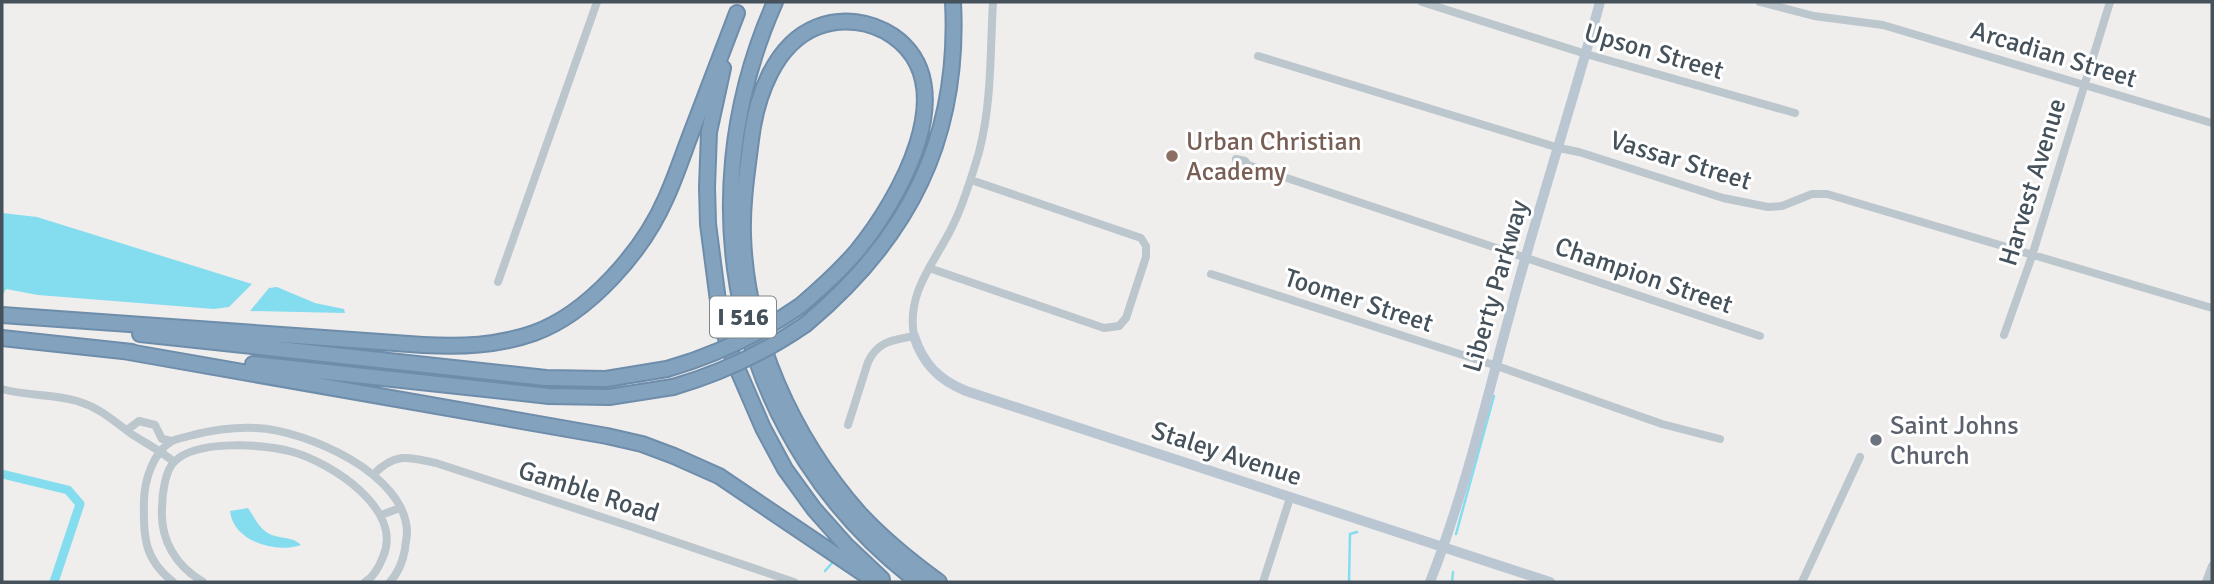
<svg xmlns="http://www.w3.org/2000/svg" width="2214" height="584" font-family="Signika,sans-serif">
  <rect width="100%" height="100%" fill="#f0eded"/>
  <!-- water -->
  <path fill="#84ddef" d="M2 213 37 217 252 284 229 307 214 309 38 295 6 289 2 296Z
    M277 287 315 303 344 309 345 313 250 311 269 288Z
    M248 508C253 515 258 526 265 531 275 540 292 535 301 545 275 554 233 541 230 511Z"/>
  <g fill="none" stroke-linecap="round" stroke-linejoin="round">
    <!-- stream -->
    <path stroke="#84ddef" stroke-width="2.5" d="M1456 534 1494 396
      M825 571 832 563
      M1349 582 1350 534 1357 532
      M1452 582 1453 572"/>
    <!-- canal -->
    <path stroke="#84ddef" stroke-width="9" d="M2 474 68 490 80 504 54 582"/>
    <defs>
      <path id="highway" d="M775 2C683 208 737 444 918 582
        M723 68 709 132 707 187 708 224 721 324 734 361 763 428 785 469 814 509 846 545 882 579
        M800 306C820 289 840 271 857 251 898 201 965 86 893 36 871 21 842 17 817 27 774 44 756 98 751 140 747 172 742 203 743 235 746 336 793 438 859 513 883 539 910 561 939 582
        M2 315 423 345C461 347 497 346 534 333 589 313 643 251 666 198 677 174 685 148 695 123 709 87 723 50 737 13
        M806 324C909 238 960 138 953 2
        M140 334 546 378 606 379 667 369
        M2 338 132 352
        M123 351 607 436 642 444 674 456 719 476 876 582
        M253 364 549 396 609 397 673 387"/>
    </defs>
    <!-- highway casing -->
    <use href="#highway" stroke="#6e8daa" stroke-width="18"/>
    <!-- street -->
    <path stroke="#bbc6cd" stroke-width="8" d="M1422 2 1586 54 1795 113
      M1760 2 1814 16 1883 25 2212 123
      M1258 56 1559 148 1579 152 1723 198 1768 207 1782 206 1812 194H1827L2212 308
      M1236 159 1245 161 1248 165 1760 336
      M929 268 1104 328 1119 326 1126 318 1146 257V246L1141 238 971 180
      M1211 274 1497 366 1662 424 1720 439
      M498 282 597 2
      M2004 335 2032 256 2110 2
      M2 389C26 396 53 394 77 401 101 408 113 421 133 435 147 444 161 451 174 462
      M848 425 868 362C878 341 893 340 914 336 906 290 936 262 954 223 965 200 972 176 979 152 992 103 990 52 993 2
      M127 430 139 421 155 425 162 439 172 441
      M374 474C395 452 409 457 436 463L629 526 794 582
      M381 515 400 508
      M173 582C144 559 143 536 144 502 144 481 153 452 172 441 178 438 186 437 193 435 213 430 235 427 256 428 306 430 407 474 407 533 407 538 405 544 405 549 403 561 398 573 390 582
      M203 582C176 566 160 540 162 508 162 495 165 471 174 462 196 439 265 444 293 452 331 463 404 509 383 557 379 567 374 577 365 582
      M1263 582 1290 498
      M1802 582 1860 457
      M2206 582 2212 566"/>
    <!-- secondary -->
    <path stroke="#bac7d2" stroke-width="10" d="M914 336C923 364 939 380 966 391L1550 582
      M1430 582C1471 477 1494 365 1526 256 1550 171 1577 87 1600 2"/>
    <!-- highway -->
    <use href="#highway" stroke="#83a2be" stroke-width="14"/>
    <defs>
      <path id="highway-bridge" d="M667 369C716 355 758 335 800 306
        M673 387C722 373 764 353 806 324"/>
    </defs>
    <!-- highway-bridge casing -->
    <use href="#highway-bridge" stroke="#6e8daa" stroke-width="18" stroke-linecap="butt"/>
    <!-- highway-bridge -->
    <use href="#highway-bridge" stroke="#83a2be" stroke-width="14"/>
  </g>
  <!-- markers -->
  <circle fill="#8d6e63" stroke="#fff" stroke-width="2.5" cx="1172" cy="156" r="7"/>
  <circle fill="#6b7280" stroke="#fff" stroke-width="2.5" cx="1876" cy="440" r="7"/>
  <g text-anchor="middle" stroke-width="6" stroke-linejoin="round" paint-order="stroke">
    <!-- shield labels -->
    <rect fill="#fff" stroke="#7d868c" stroke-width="2" x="710" y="296.5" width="66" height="41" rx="5"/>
    <g font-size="24" font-weight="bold" fill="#45525b">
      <text x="743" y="325">I 516</text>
    </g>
    <!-- street labels -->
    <g font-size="26" fill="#45525b" stroke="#fff">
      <text transform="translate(1654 51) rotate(16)" y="9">Upson Street</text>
      <text transform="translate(2054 54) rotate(17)" y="9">Arcadian Street</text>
      <text transform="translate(1681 160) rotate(17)" y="9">Vassar Street</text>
      <text transform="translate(2032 182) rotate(-73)" y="9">Harvest Avenue</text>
      <text transform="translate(1644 275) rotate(19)" y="9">Champion Street</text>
      <text transform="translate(1495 286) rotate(-74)" y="9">Liberty Parkway</text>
      <text transform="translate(1359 300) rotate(18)" y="9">Toomer Street</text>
      <text transform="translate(1227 453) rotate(18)" y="9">Staley Avenue</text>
      <text transform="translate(589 491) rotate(18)" y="9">Gamble Road</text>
    </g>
    <!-- education labels -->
    <g font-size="26" fill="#785e54" stroke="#fff" text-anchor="start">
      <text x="1186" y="150">Urban Christian<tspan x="1186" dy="30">Academy</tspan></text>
    </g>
    <!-- worship labels -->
    <g font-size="26" fill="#5b616d" stroke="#fff" text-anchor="start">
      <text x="1890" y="434">Saint Johns<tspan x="1890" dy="30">Church</tspan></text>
    </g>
  </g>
  <!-- border -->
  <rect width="2214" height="584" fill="none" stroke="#45525b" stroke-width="7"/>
</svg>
